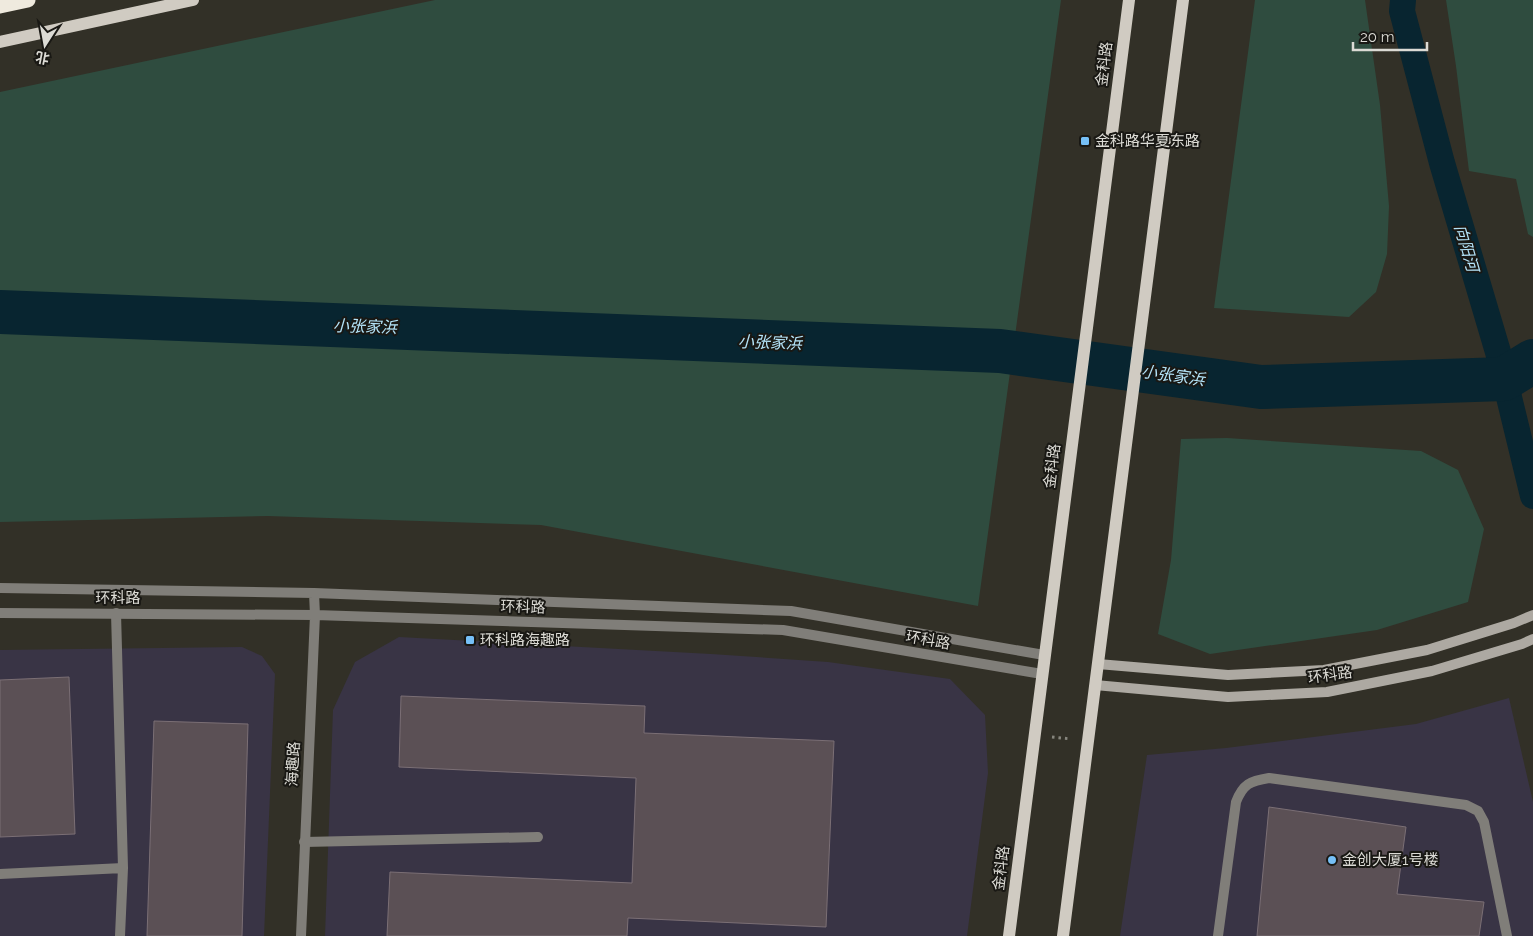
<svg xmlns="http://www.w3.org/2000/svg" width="1533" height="936" font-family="Raleway,'Noto Sans SC',sans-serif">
  <rect width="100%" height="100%" fill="#323027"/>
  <!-- commercial -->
  <path fill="#393445" d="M399 637 711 654 828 662 950 679 985 715 988 773 967 936H325L333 710 355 662Z
    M242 647 262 656 275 674 264 936H0V650Z
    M1509 698 1533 802V936H1120L1147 755 1226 748 1416 724Z"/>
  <!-- green -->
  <path fill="#2f4c3f" d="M435 0H1061L978 606 541 525 268 516 0 522V92Z
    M1255 0H1365L1380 105 1389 206 1387 254 1376 292 1349 317 1214 308Z
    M1446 0H1533V237L1528 234 1516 179 1469 171 1456 66Z
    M1227 438 1421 451 1458 470 1484 529 1468 602 1377 630 1210 654 1158 634 1171 560 1181 439Z"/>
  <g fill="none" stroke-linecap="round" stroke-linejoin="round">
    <!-- canal -->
    <path stroke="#082530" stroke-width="26" d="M1403 0 1402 11 1442 163 1498 352 1533 496"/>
    <!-- river -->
    <path stroke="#082530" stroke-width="44" d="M0 312 1000 351 1261 387 1504 379 1533 361"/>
  </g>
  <!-- building -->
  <path fill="#5b5055" stroke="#7b6f75" d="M69 677 75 834 0 837V680Z
    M401 696 645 706 644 733 834 741 826 927 628 918 627 936H387L390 872 632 883 636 778 399 767Z
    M154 721 248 724 242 936H147Z
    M1269 807 1406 827 1397 894 1484 902 1479 936H1257Z"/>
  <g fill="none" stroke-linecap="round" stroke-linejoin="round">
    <!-- path -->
    <path stroke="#87867e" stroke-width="3" stroke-dasharray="2.5 4" stroke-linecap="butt" d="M1052 737 1071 739"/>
    <!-- lane -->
    <path stroke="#807e79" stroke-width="10" d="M116 613 123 868 120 936
      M304 842 538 837
      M0 874 123 868
      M1218 936 1236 802C1243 784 1250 781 1269 778L1466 805 1478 811 1484 822 1507 936"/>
    <!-- street -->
    <path stroke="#807e79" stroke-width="10" d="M0 588 314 593 791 611 1044 655
      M0 613 315 615 783 630 1042 674
      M301 936 315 615 314 593"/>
    <!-- secondary -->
    <path stroke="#ada9a2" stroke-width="10" d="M1098 664 1228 675 1324 670 1427 650 1514 623 1533 615
      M1095 685 1228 697 1327 692 1432 671 1522 644 1533 639"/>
    <!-- primary -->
    <path stroke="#d0cbc2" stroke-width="12" d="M0 42 193 0
      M1009 936 1129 0
      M1063 936 1183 0"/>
    <!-- highway -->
    <path stroke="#efeade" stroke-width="15" d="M0 6 28 0"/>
  </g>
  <!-- markers -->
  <g fill="#76c0f7" stroke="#191814" stroke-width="2">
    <rect x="1080" y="136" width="10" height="10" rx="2.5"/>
    <rect x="465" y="635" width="10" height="10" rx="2.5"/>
    <circle cx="1332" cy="860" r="5"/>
  </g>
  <g text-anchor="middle" stroke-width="4" stroke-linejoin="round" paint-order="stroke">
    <!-- street labels -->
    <g font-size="15" fill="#dcdbd5" stroke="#191814">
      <text transform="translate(1104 64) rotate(-83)" y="5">金科路</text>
      <text transform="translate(1052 466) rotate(-83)" y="5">金科路</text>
      <text x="118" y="603">环科路</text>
      <text transform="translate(523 607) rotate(2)" y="5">环科路</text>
      <text transform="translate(928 640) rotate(10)" y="5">环科路</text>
      <text transform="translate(1330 675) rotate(-8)" y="5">环科路</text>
      <text transform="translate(293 764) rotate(-87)" y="5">海趣路</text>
      <text transform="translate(1001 868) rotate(-83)" y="5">金科路</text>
    </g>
    <!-- poi labels -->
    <g font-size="15" fill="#dcdbd5" stroke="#191814" text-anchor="start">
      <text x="1095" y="146">金科路华夏东路</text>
      <text x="480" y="645">环科路海趣路</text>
      <text x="1342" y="865">金创大厦1号楼</text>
    </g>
    <!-- water labels -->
    <g font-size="16" font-style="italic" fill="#b3e3f8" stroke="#191814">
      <text transform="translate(1467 248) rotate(74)" y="6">向阳河</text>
      <text transform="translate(365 326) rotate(2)" y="6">小张家浜</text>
      <text transform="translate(770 342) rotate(2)" y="6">小张家浜</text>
      <text transform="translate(1173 375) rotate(8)" y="6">小张家浜</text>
    </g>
  </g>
  <!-- north arrow -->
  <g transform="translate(45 45) rotate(191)" stroke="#191814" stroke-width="4" paint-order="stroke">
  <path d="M0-4L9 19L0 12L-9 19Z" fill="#dcdbd5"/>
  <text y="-8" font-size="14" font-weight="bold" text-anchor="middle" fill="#dcdbd5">北</text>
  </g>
  <!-- scale -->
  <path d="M1353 42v8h74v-8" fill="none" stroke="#dcdbd5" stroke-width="2.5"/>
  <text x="1360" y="42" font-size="15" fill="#dcdbd5" stroke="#191814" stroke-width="4" paint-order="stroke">20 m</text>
</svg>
